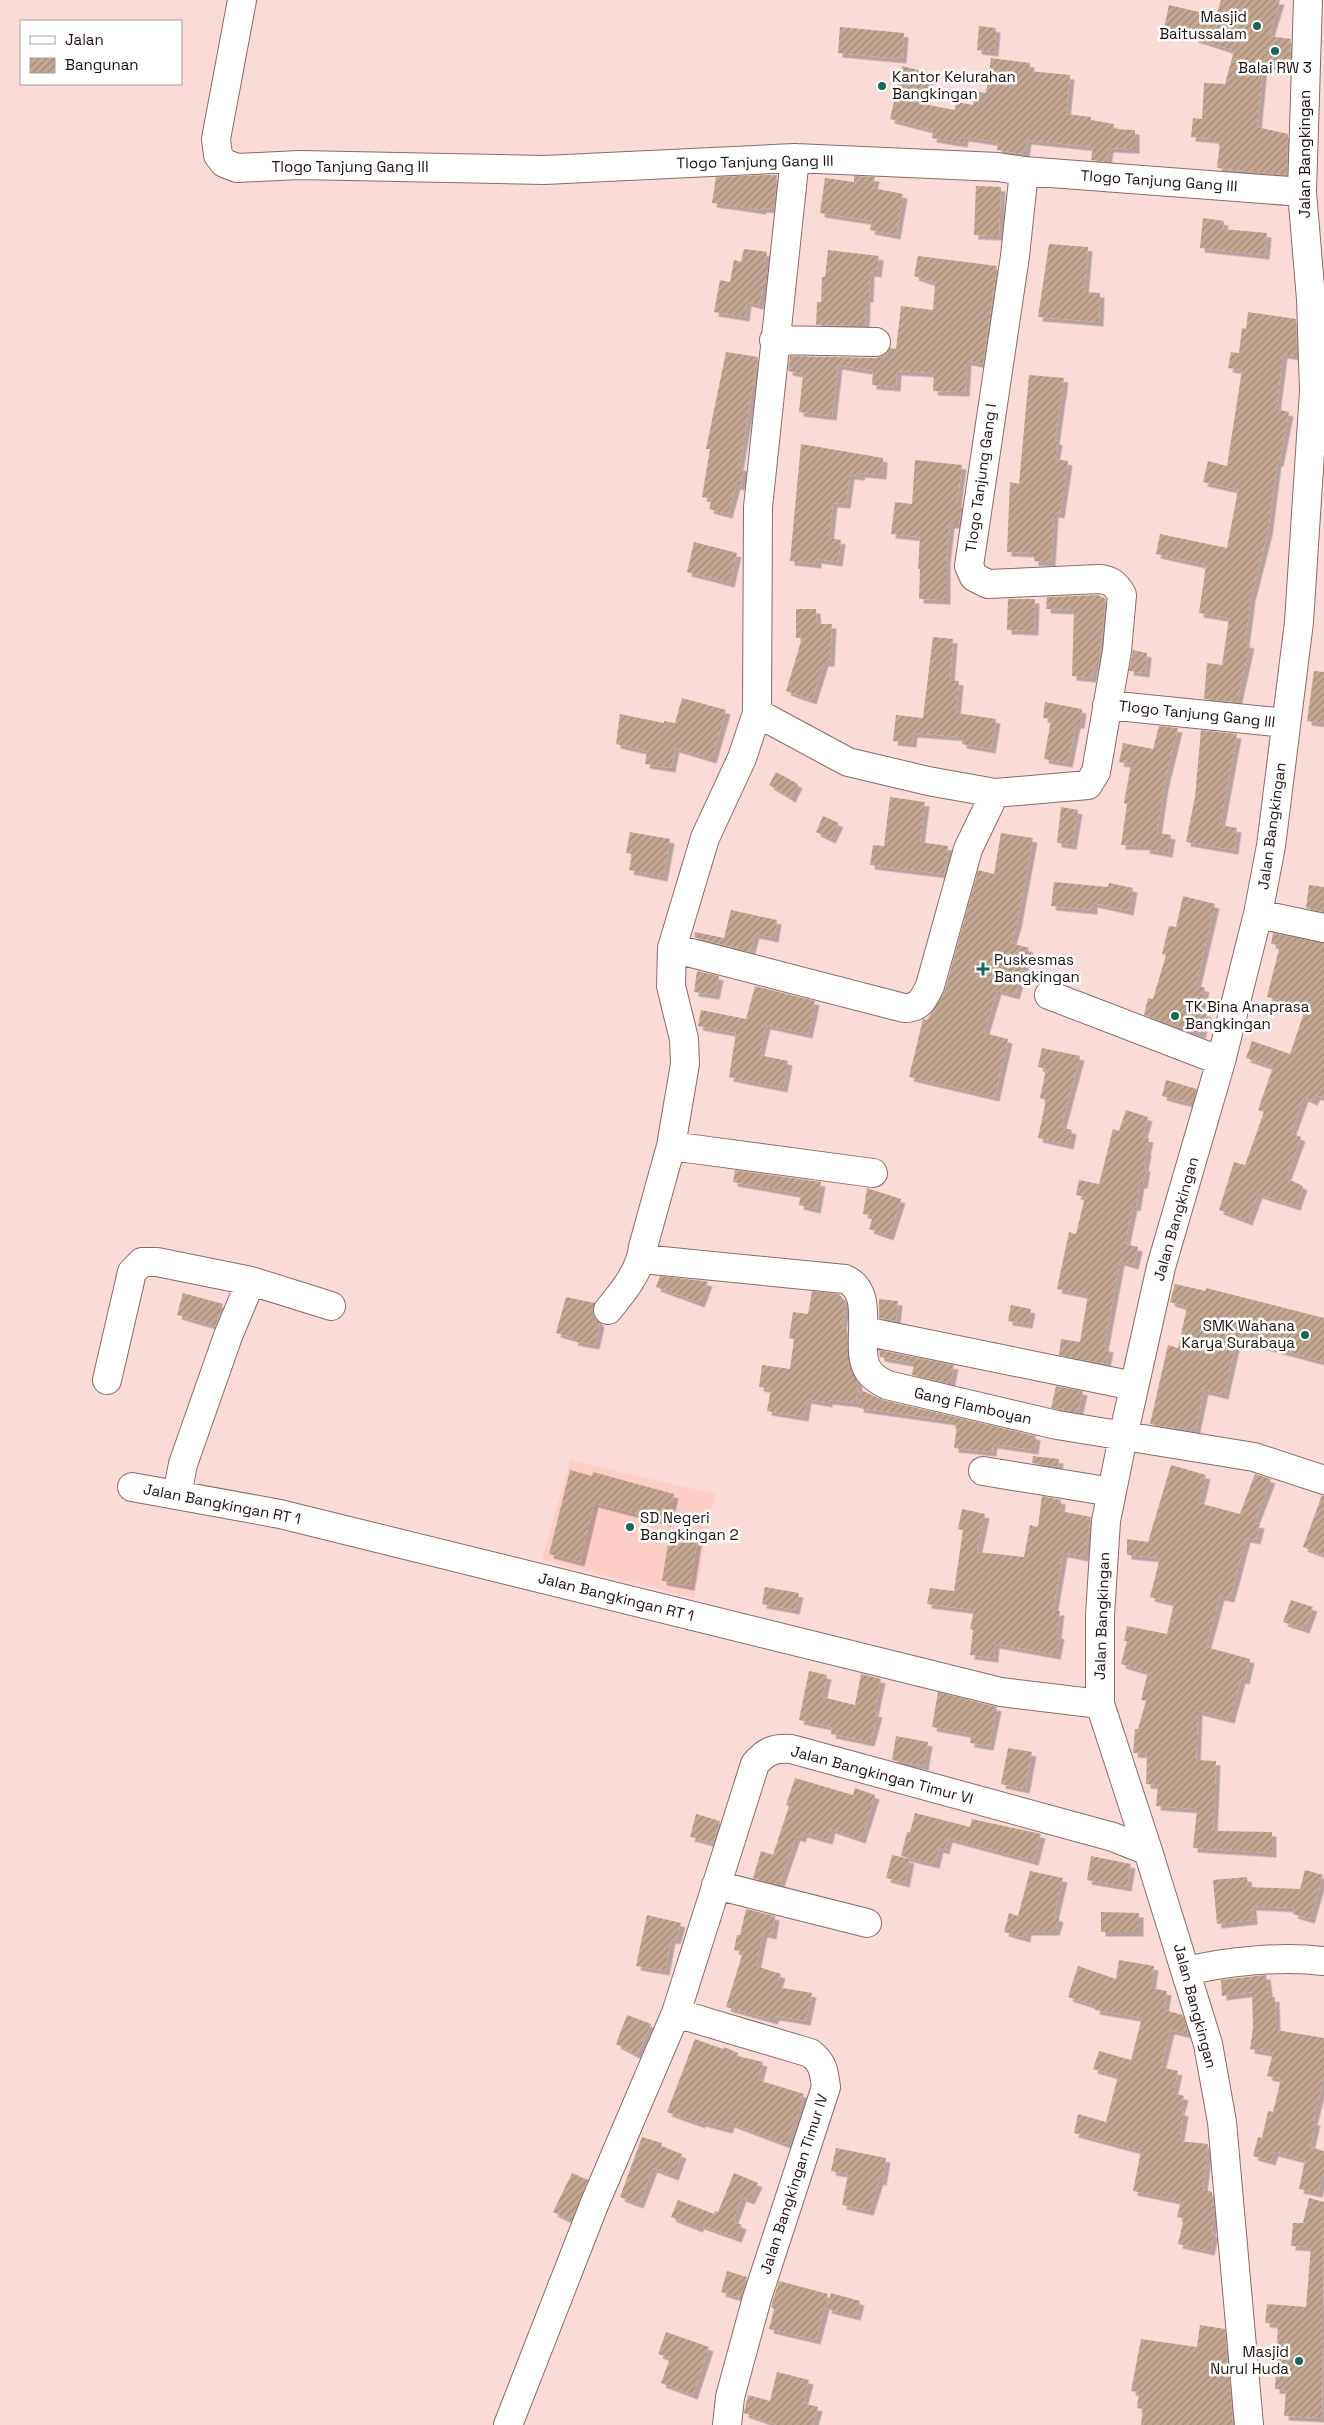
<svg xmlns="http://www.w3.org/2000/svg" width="1324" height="2425" font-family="'Space Grotesk',sans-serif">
  <defs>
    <pattern id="building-hatch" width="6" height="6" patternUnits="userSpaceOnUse" patternTransform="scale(1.25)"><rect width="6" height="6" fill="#c5a894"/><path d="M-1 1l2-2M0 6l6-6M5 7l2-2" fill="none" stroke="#9f8777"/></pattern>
    <filter id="shadow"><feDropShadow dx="4.5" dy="4.5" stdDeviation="0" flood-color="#0004"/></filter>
  </defs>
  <rect width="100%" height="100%" fill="#fadbd7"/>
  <!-- built -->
  <path fill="#fdcec8" d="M570 1460 715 1494 694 1598 542 1560Z"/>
  <!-- building -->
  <path fill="url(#building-hatch)" filter="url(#shadow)" d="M1221 0H1280L1269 36 1291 39 1289 68 1263 65 1257 127 1288 134 1287 175 1217 168 1220 142 1214 141V139L1191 137 1193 118 1202 119 1204 83 1225 84 1234 51 1194 38 1195 35 1164 28 1169 5 1216 16Z
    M979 26 996 28 994 52 977 50Z
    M840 27 904 33 902 59 838 53Z
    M991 58 1030 63 1029 71 1070 75 1066 114 1091 117V120L1114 124 1113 129 1135 130V149L1109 148 1107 162 1091 160 1093 147 1027 140 1025 154 997 150 998 142 964 137 963 143 932 138 933 130 890 119 902 66 930 73 923 104 955 110 956 102 973 105 974 91 986 93Z
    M766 175H777L774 209 762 208V210L712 203 716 177Z
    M854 176 875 177 873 188 903 194 896 235 870 230 872 221 820 213 825 178 854 182Z
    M976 186 1001 187 999 236 974 235Z
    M1203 218 1224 221 1223 229 1267 233 1265 255 1200 248Z
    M1049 244 1088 247 1084 292 1100 293 1099 322 1038 317Z
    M744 249 767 252 764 268H768L766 287H763L759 305 747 302 745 317 714 312 720 280 730 282 734 260 741 262Z
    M828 250 879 256 877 273 870 272 869 298H866L865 326 816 325 817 302H821L822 277H825Z
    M918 256 997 266 983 364 967 361 965 392 933 391 934 373 897 371 896 387 872 385 873 371 838 365 832 416 799 412 803 374 788 371 790 356 876 358 883 356 890 348 896 349 901 306 933 310 935 283 914 276Z
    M1248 312 1296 319 1297 356 1283 354 1276 409 1289 412 1279 462H1277L1268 531 1251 597 1245 643 1250 644 1237 702 1204 699 1207 663 1222 665 1229 618 1199 613 1206 565 1156 554 1160 534 1227 548 1238 490 1203 482 1208 461 1227 466 1242 370 1228 368 1231 352 1239 353 1242 328 1246 329Z
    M726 352 758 357 739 466 744 467 740 486 736 485 728 514 709 509 712 499 702 497 710 449H706Z
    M1029 375 1064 378 1055 440 1058 441 1055 459 1068 461 1060 514 1054 513 1051 562 1034 561V553L1007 552 1010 482 1019 484Z
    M801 444 883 458 882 475 861 473 860 476 850 475 846 504 833 503 829 538 841 540 838 562 817 559V564L790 561Z
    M915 460 962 465 957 503H962L959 524H950L946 560V600L919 599 920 569H918L920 537 891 534 895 502 912 504Z
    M694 542 737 553 730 583 687 572Z
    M1098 595 1106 599 1098 668 1093 667 1092 678 1072 676 1074 610 1046 609 1047 597Z
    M1008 599H1035L1034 631 1007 630Z
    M796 609H816L817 624H832L830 662H824L812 700 786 691 802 638H796Z
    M933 637 953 639 950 680 959 681 956 713 996 719 991 749 962 744 963 737 913 733 912 743 893 741 896 715 923 718Z
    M1133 650 1147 653 1145 673 1129 671Z
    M1314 671 1324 672V723L1307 721Z
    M682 698 726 710 712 759 675 748 671 768 645 764 647 751 616 744 620 714 664 723V721L675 723Z
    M1045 702 1082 709 1080 724H1076L1068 763 1044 759 1051 719 1043 718Z
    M1159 726 1178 728 1164 785 1157 833 1171 835 1168 853 1145 849 1146 846 1121 845 1127 804 1124 803 1131 764 1119 762 1123 743 1153 749Z
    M1201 730 1237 734 1220 825 1237 828 1234 850 1186 842 1195 797Z
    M776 772 798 784 791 798 769 785Z
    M890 797 925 802 920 842 948 846 944 874 870 865 873 845 884 846Z
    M1061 807 1078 810 1072 845 1057 843Z
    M823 816 839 823 831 839 816 832Z
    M630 832 670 839 663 877 629 870 632 854 626 853Z
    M1001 833 1033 838 1017 924 1011 943 1029 948 1015 995 997 990 984 1033 1008 1039 995 1097 909 1077 923 1019 927 1020 945 990 978 870 994 874Z
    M1054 882 1108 887 1109 883 1133 888 1129 911 1093 903V910L1051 906Z
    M1309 885 1324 887V912L1306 908Z
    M1183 896 1215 904 1196 985 1205 988 1199 1011 1207 1013 1201 1034 1144 1015 1148 998 1153 999 1166 955 1162 954 1169 926 1176 927Z
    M731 910 777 920 774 938 755 934 750 952 694 937 695 932 724 938Z
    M1273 933 1324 943V1098L1316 1095 1313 1101 1304 1097 1291 1133 1301 1137 1286 1178 1303 1186 1296 1206 1258 1194 1248 1221 1219 1210 1234 1162 1245 1165 1264 1112 1258 1110 1273 1067 1246 1058 1252 1041 1290 1054 1306 1007 1267 997 1280 945 1271 944Z
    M697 971 719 976 715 995 694 992Z
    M755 986 815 1001 808 1034 766 1025 759 1055 788 1061 783 1088 729 1077 736 1033 698 1026 701 1010 746 1019Z
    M1042 1048 1080 1056 1061 1127 1072 1130 1069 1145 1038 1138 1046 1100 1040 1098 1046 1069 1038 1067Z
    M1166 1080 1197 1089 1192 1104 1162 1096Z
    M1126 1110 1148 1117 1142 1137 1149 1138 1146 1151H1147L1144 1167H1146L1143 1184H1140L1136 1207 1133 1206 1125 1244 1138 1247 1134 1265 1120 1261 1104 1347 1109 1348 1106 1364 1059 1355 1061 1339 1080 1342 1088 1295 1057 1289 1069 1232 1076 1234 1085 1197 1076 1195 1079 1180 1099 1184 1113 1129 1119 1131Z
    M735 1170 821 1182 816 1209 799 1205 801 1194 733 1182Z
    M867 1188 901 1199 889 1236 869 1229 873 1216 863 1214Z
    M660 1276 704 1281 708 1282 700 1303 656 1287Z
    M1175 1284 1206 1291V1288L1324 1318V1362L1249 1342V1344L1236 1342 1224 1395 1204 1390 1195 1432 1150 1424 1168 1345 1178 1348 1187 1307 1170 1302Z
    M812 1291 839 1294 846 1302 842 1327 847 1329 850 1367 858 1383 856 1403 828 1400V1403L807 1399 804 1417 767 1411 771 1389 759 1387 762 1365 790 1369 794 1339 789 1338 793 1312 808 1314Z
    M183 1293 223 1304 215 1326 177 1315Z
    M566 1297 595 1303 593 1315 600 1323 595 1345 573 1341 574 1338 556 1333Z
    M879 1299 898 1301 896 1321 879 1318Z
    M1011 1305 1031 1309 1028 1324 1008 1321Z
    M879 1350 954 1365 950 1384 912 1375 914 1363 880 1357Z
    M1056 1386 1083 1391 1078 1413 1051 1408Z
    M861 1390 883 1400 1036 1436 1034 1450 993 1444 992 1452 954 1448 957 1425 951 1424V1421L859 1408Z
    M1033 1456 1059 1459 1058 1467 1032 1463Z
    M1171 1465 1206 1475 1199 1503 1240 1514 1255 1474 1271 1479 1254 1523 1260 1524 1256 1540 1246 1538 1230 1598 1220 1596 1206 1647 1250 1659 1245 1680 1241 1679 1230 1719 1198 1711 1196 1760 1216 1761 1213 1831 1272 1832V1853L1193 1848 1197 1809 1156 1806 1158 1785 1146 1784 1147 1754 1133 1753 1135 1729H1138L1146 1701 1141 1700 1148 1672 1121 1664 1127 1641H1124L1127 1626 1167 1634 1174 1603 1150 1597 1160 1558 1127 1555V1539L1148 1542Z
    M570 1470 592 1476 593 1472 674 1494 667 1522 594 1503 580 1562 549 1554Z
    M1322 1495 1324 1496V1555L1303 1547Z
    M1042 1496 1061 1500 1060 1511 1091 1517 1084 1557 1063 1553 1053 1611H1060L1057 1634 1060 1635 1056 1655 995 1644 994 1658 970 1655 973 1630 970 1629 974 1610 927 1604 930 1588 954 1591 963 1530 958 1529 962 1509 985 1514 977 1552 1024 1557 1030 1525 1038 1527Z
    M670 1531 698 1536 690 1586 662 1581Z
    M765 1587 799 1593 795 1610 762 1604Z
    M1291 1600 1313 1607 1305 1629 1283 1622Z
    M809 1671 827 1675 822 1697 855 1705 861 1674 881 1679 874 1712 878 1713 870 1742 831 1734 832 1727 799 1720Z
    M938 1692 997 1707 989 1746 970 1743 971 1734 932 1727Z
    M896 1736 928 1742 924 1766 892 1760Z
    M1008 1748 1032 1752 1025 1789 1001 1784Z
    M795 1778 853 1795 855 1788 875 1795 861 1839 831 1829 828 1840 803 1833 801 1838 796 1836 779 1885 753 1878 761 1851 773 1855 789 1806 786 1805Z
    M915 1813 970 1827 972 1819 1041 1834 1034 1861 948 1838 945 1850 939 1848 935 1864 901 1856 907 1832H910Z
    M696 1814 720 1821 713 1843 690 1837Z
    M892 1855 910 1859 905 1883 886 1878Z
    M1091 1856 1131 1864 1127 1887 1087 1880Z
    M1305 1870 1323 1875 1310 1919 1293 1914 1295 1908 1252 1906 1253 1920 1217 1924 1213 1880 1247 1877 1248 1887 1300 1889Z
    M1030 1871 1063 1878 1054 1916 1059 1918 1055 1931H1027L1026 1938 1004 1932 1009 1913 1018 1916Z
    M746 1909 775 1916 772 1935 763 1933 756 1966 781 1974 777 1987 812 1993 806 2021 775 2016 773 2020 726 2007 743 1952 734 1950 737 1935H740Z
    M1101 1912 1139 1913V1932H1101Z
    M647 1915 681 1923 676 1940 671 1939 665 1971 636 1966Z
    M1119 1960 1154 1966 1151 1988 1167 1991 1164 2010 1183 2015 1188 2034 1170 2030 1161 2067 1178 2071 1173 2093 1184 2096 1180 2111 1184 2112 1179 2141 1208 2144 1203 2189 1212 2192 1215 2216 1211 2232 1214 2233 1210 2251 1178 2244 1184 2218 1177 2217 1181 2201 1133 2191 1141 2151 1074 2133 1078 2114 1106 2122 1118 2076 1093 2069 1099 2051 1131 2060 1142 2018 1095 2010 1096 2006 1068 1997 1078 1966 1116 1979Z
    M1266 1975 1269 1998 1275 1997 1276 2030 1324 2038V2077L1313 2121H1316L1310 2147 1324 2151V2171L1318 2193 1299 2189 1305 2160 1274 2152 1271 2161 1253 2156 1258 2137 1262 2138 1268 2111 1273 2112 1281 2079 1267 2076 1273 2053 1250 2049 1253 2028 1252 1992 1222 1996 1221 1980Z
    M627 2015 651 2024 637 2055 616 2044Z
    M695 2039 723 2049 724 2047 738 2053 737 2056 763 2062 758 2080 804 2094 796 2123 794 2122 786 2144 730 2123 728 2129 701 2122V2124L667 2112Z
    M642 2137 662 2143 661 2146 682 2154 674 2176 653 2168 639 2204 620 2197Z
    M836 2148 886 2158 882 2181 879 2180 869 2211 842 2205 848 2174 831 2171Z
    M572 2173 588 2180 571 2221 553 2212Z
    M734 2173 758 2183 750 2200 742 2197 733 2221 742 2225 737 2238 700 2225 698 2228 671 2217 678 2200 714 2214 715 2211 718 2212Z
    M1309 2198 1324 2202 1322 2418 1284 2416 1286 2390 1275 2389 1278 2324 1265 2323 1267 2304 1306 2307 1311 2247 1291 2246 1293 2223H1303Z
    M727 2271 747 2277 741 2298 721 2292Z
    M779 2281 828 2294 816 2340 769 2329 774 2309 771 2307Z
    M831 2293 860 2301 856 2316 827 2309Z
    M1200 2325 1225 2329 1233 2425H1141L1143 2409 1137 2408 1139 2392 1131 2391 1141 2339 1197 2347Z
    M666 2332 709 2347 693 2395 661 2383 670 2358 658 2354Z
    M777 2372 809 2380 803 2403 818 2407 813 2425H777L744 2413 748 2395 770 2401Z"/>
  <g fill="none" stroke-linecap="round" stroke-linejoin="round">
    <defs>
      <path id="minor" d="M242 0 216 139 218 155 224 163 237 168 299 165 544 170 795 158 998 167 1024 171 1302 192
        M774 340 876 342
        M1107 705 1286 723
        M757 713 848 762 928 781 995 793 1088 785 1096 772 1117 651 1122 595C1116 584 1111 580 1099 579L988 584 974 577 969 566 1015 256 1024 171
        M1258 914 1324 928
        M672 948 904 1008C920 1008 923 1000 930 986L968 849 995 793
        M1049 995 1221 1061
        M671 1146 873 1173
        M642 1259 845 1279C880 1294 850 1353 871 1374 875 1379 882 1382 887 1385L1057 1425 1254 1457 1324 1480
        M608 1310C623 1292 641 1270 643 1247L671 1146 685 1064 684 1039 671 986 672 948 705 838 742 758 757 713 758 507 795 158
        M864 1331 1134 1386
        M107 1380 132 1272 142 1262H157L251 1281
        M983 1471 1112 1492
        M132 1487 280 1514 1001 1692 1100 1704
        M177 1495 183 1464 228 1336 251 1281 331 1306
        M716 1885 867 1923
        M1187 1971C1228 1961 1281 1956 1324 1961
        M676 2013 810 2053C823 2062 824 2072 826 2087L757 2298 730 2397 727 2425
        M508 2425 594 2205 676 2013 755 1764C766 1751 774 1748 791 1749L1113 1837 1148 1851
        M1249 2425 1222 2122 1208 2044 1148 1851 1100 1704V1615L1106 1521 1123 1437 1161 1267 1221 1061 1258 914 1271 846 1299 622 1314 391 1311 299 1302 192 1308 0"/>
    </defs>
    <!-- minor casing -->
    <use href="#minor" stroke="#8c6a66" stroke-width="30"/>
    <!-- minor -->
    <use href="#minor" stroke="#fff" stroke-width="28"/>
  </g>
  <!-- markers -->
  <g fill="#1b655b" stroke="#fff" stroke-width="2">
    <circle cx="1257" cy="26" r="5"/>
    <circle cx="1275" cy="51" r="5"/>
    <circle cx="882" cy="86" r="5"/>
    <path d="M980.5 961.5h5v5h5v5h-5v5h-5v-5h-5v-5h5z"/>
    <circle cx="1175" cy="1016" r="5"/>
    <circle cx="1305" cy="1335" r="5"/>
    <circle cx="630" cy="1527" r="5"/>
    <circle cx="1299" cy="2361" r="5"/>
  </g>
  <g text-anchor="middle" stroke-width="5" stroke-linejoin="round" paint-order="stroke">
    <!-- poi labels -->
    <g font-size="15" fill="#1e110f" stroke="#fff" text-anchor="start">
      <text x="1247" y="22" text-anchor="end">Masjid<tspan x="1247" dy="17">Baitussalam</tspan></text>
      <text x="1275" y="73" text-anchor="middle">Balai RW 3</text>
      <text x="892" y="82">Kantor Kelurahan<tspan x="892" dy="17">Bangkingan</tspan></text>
      <text x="994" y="965">Puskesmas<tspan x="994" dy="17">Bangkingan</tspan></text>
      <text x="1185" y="1012">TK Bina Anaprasa<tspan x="1185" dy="17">Bangkingan</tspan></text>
      <text x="1295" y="1331" text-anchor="end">SMK Wahana<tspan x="1295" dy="17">Karya Surabaya</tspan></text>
      <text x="640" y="1523">SD Negeri<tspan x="640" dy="17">Bangkingan 2</tspan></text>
      <text x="1289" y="2357" text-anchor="end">Masjid<tspan x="1289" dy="17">Nurul Huda</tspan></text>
    </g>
    <!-- street labels -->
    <g font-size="15" fill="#1e110f" stroke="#fff">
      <text transform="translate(1305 154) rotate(-90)" y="5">Jalan Bangkingan</text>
      <text transform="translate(755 162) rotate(-1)" y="5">Tlogo Tanjung Gang III</text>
      <text x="350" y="172">Tlogo Tanjung Gang III</text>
      <text transform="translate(1159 181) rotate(4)" y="5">Tlogo Tanjung Gang III</text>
      <text transform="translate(981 478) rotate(-82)" y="5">Tlogo Tanjung Gang I</text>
      <text transform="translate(1197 714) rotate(6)" y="5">Tlogo Tanjung Gang III</text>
      <text transform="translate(1272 826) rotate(-82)" y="5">Jalan Bangkingan</text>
      <text transform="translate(1176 1219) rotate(-74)" y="5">Jalan Bangkingan</text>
      <text transform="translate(973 1406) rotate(13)" y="5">Gang Flamboyan</text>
      <text transform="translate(222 1504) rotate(11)" y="5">Jalan Bangkingan RT 1</text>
      <text transform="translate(616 1597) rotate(14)" y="5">Jalan Bangkingan RT 1</text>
      <text transform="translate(1102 1616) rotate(-88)" y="5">Jalan Bangkingan</text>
      <text transform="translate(882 1775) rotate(15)" y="5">Jalan Bangkingan Timur VI</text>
      <text transform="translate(1195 2006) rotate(75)" y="5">Jalan Bangkingan</text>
      <text transform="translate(794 2184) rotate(-72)" y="5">Jalan Bangkingan Timur IV</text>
    </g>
  </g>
  <!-- legend -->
  <rect x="20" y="20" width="162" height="65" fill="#ffffff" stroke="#a5a09f"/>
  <rect x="30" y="36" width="25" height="8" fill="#ffffff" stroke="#a5a09f"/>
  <text x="65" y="45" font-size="15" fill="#1e110f">Jalan</text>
  <rect x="30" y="58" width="25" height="15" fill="url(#building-hatch)" stroke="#a5a09f"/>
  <text x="65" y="70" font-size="15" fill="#1e110f">Bangunan</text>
</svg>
